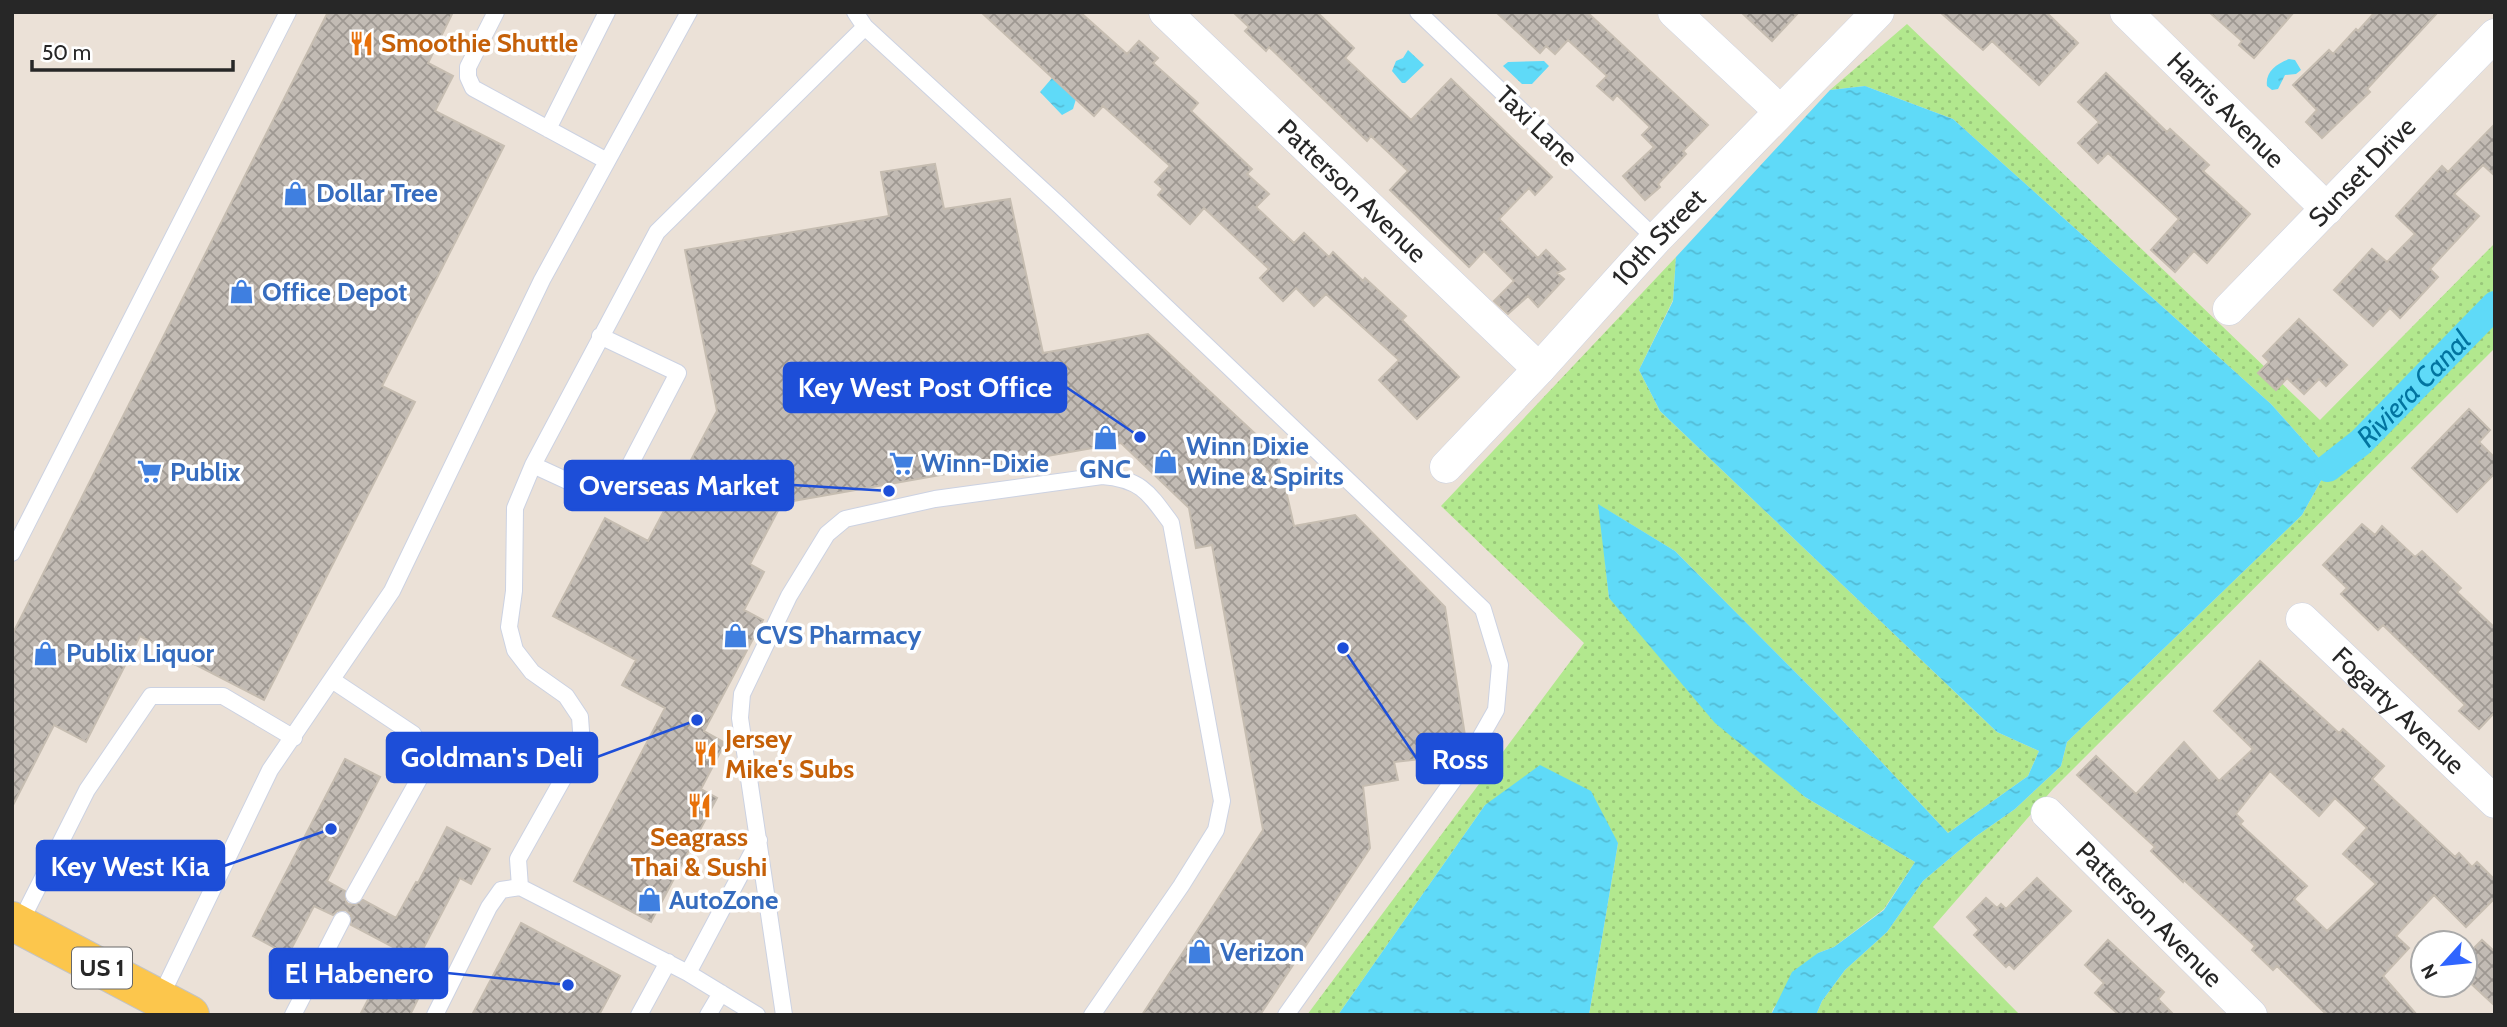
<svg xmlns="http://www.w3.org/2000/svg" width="2507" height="1027" font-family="Cabin,sans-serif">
  <defs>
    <pattern id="grass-dots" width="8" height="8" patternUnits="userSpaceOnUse" patternTransform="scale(1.75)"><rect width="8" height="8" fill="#b2e88e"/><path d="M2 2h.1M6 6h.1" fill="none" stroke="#99c77a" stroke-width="1.8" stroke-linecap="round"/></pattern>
    <pattern id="water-ripples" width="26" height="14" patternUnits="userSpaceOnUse" patternTransform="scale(1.75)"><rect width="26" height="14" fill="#5fdaf8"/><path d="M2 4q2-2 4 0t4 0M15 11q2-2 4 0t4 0" fill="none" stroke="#53bbd5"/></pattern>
    <pattern id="building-cross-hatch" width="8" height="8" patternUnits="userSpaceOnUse" patternTransform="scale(1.75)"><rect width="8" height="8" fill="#c2bbb4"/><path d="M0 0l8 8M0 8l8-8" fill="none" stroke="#9e9892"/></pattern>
  </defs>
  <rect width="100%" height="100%" fill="#ebe1d7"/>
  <!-- grass -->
  <path fill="url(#grass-dots)" d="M1907 24 2320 420 2495 243V348L2053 789 1933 927 2020 1015H1816L1822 1001 1845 970 1887 932 1923 881 1975 837 2015 809 2061 766 2067 742 2302 515 2328 468 2271 404 1953 119 1865 86 1830 90Z
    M1676 257 1673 300 1639 370 1660 411 1997 732 2039 751 2028 776 1948 833 1829 706 1675 551 1599 505 1609 598 1805 797 1915 862 1884 909 1834 947 1818 953 1773 1009 1771 1015H1589L1618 843 1485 805 1338 1015H1307L1584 643 1441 506Z"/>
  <!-- water -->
  <path fill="url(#water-ripples)" d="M1408 50 1424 65 1405 83H1402L1392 71 1396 61 1403 58Z
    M2289 59 2295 60 2301 70 2296 74 2285 75 2278 89 2272 90 2267 86C2265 72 2276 64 2289 59Z
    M1544 61 1549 66 1532 84H1522L1503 66 1508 62Z
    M1052 78 1076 99 1073 109 1062 115 1040 92Z
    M1865 86 1953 119 2271 404 2328 468 2302 515 2067 742 2061 766 2015 809 1975 837 1923 881 1887 932 1845 970 1822 1001 1816 1015H1771L1792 972 1818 953 1834 947 1884 910 1915 862 1805 797 1715 723 1609 598 1598 504 1675 551 1829 706 1948 833 2028 776 2039 751 1997 732 1660 411 1639 370 1673 301 1676 257 1830 90Z
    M1540 765 1591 791 1618 843 1589 1015H1338L1485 805Z"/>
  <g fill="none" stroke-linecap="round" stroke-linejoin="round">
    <!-- canal -->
    <path stroke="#5fdaf8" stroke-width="28" id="s1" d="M2328 468 2361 442 2495 305"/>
  </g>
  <!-- building -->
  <path fill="url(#building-cross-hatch)" stroke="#c6bdb1" stroke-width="2" fill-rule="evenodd" d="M328 12H453L428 63 453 76 435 111 504 146 382 386 415 402 264 700 140 636 86 742 54 725 12 807V635Z
    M981 12H1080L1127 54 1139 41 1158 58 1153 63 1198 103 1191 111 1252 169 1247 174 1269 194 1256 207 1294 243 1304 233 1329 257 1333 252 1363 281 1365 278 1406 316 1402 320 1459 377 1417 419 1379 380 1399 360 1326 294 1314 306 1296 288 1283 301 1260 278 1269 269 1204 208 1190 224 1158 195 1163 189 1155 182 1170 166 1103 106 1094 116Z
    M1233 12H1317L1354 48 1345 58 1411 120 1451 79 1552 177 1535 195 1529 188 1499 219 1538 258 1546 250 1565 269 1557 273 1564 279 1538 307 1528 296 1508 314 1494 301 1514 281 1484 251 1469 267 1390 190 1408 171 1371 136 1367 141 1269 47 1266 51 1245 31 1249 27Z
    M1496 12H1587L1708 125 1683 151 1686 154 1658 184 1660 187 1645 200 1623 176 1654 147 1642 135 1650 127 1617 95 1613 100 1597 86 1607 76 1568 40 1555 54 1546 46 1540 53Z
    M1741 12H1799L1772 41Z
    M1940 12H2046L2078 43 2039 85 1992 41 1983 50Z
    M2209 12H2294L2254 58 2239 45 2242 41Z
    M2375 12H2438L2367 89 2370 92 2322 138 2306 122 2317 110 2293 85 2329 50 2333 54 2356 29 2358 31Z
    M2106 73 2167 132 2170 129 2209 165 2203 171 2250 214 2207 263 2194 251 2175 272 2151 250 2179 219 2108 153 2098 163 2078 143 2099 122 2078 102Z
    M2495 124V176L2483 165 2454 194 2479 216 2430 269 2438 277 2400 318 2390 308 2373 326 2334 290 2372 249 2387 262 2415 234 2396 216 2442 166 2448 172Z
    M935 164 944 209 1010 199 1043 353 1148 334 1278 455 1294 526 1355 515 1445 607 1466 742 1457 755 1394 762 1398 780 1363 786 1370 848 1260 1015H1142L1263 830 1212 545 1196 548 1189 508 1121 443 782 503 750 564 764 572 744 610 763 620 704 731 725 743 701 789 717 798 651 922 574 881 665 708 622 685 636 660 553 616 605 518 648 541 717 411 685 250 889 216 881 172Z
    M2299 319 2347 365 2326 386 2319 379 2304 394 2287 378 2276 390 2258 373 2269 362 2263 356Z
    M2469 409 2490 430 2479 442 2495 458V473L2457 512 2412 468Z
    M2362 524 2375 535 2382 526 2415 557 2422 551 2461 588 2457 592 2495 628V712L2479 729 2459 711 2465 705 2383 625 2378 630 2341 594 2347 588 2323 565Z
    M2260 661 2339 733 2343 729 2384 766 2372 779 2455 857 2459 853 2472 867 2477 862 2495 880V898L2466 927 2434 895 2396 936 2409 948 2383 976 2417 1015H2327L2277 966 2273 970 2252 950 2255 946 2184 880 2183 882 2151 851 2155 847 2077 775 2096 756 2136 794 2184 742 2219 781 2253 749 2214 711ZM2270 771 2319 816 2335 798 2367 828 2343 854 2376 884 2327 931 2294 899 2307 886 2240 824 2243 821 2236 814Z
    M345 759 380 777 327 881 345 891V900L348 904 355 905 363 900 396 918 416 882 418 883 447 827 490 849 471 884 460 878 412 970 428 979 410 1015H360L395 948 351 925V915L346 910 337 911 333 915 314 906 288 955 253 936Z
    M2037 878 2071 911 2014 969 2009 964 2006 967 1974 935 1979 930 1967 917 1986 898 1997 908 2001 904 2006 909Z
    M521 923 620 976 599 1015H472Z
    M2108 940 2164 992 2158 999 2174 1015H2119L2095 993 2104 983 2085 965Z
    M2482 940 2495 952V1006L2465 978V957Z"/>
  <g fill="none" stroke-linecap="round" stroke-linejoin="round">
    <defs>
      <path id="lane" d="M496 12 468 67V77L473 88 607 161
        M1418 12 1656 239
        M865 27 1059 205 1483 609 1500 665 1496 710 1467 761 1286 1015
        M548 129 607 12
        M533 465 611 501 678 373 600 336
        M12 553 288 12
        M332 680 413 734 424 752 423 772 354 895
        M520 887 518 859 582 745 580 717 566 696 532 672 515 650 509 627 514 591 515 508 533 465 657 232 865 27 855 12
        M19 925 87 790 151 696H223L294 738
        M688 973 759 840
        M160 998 270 770 392 591 542 280 689 12
        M293 1015 342 920
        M435 1015 489 907 501 890 520 887 688 973 757 1015
        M639 1015 668 962
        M708 1015 721 993
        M784 1015 740 718 742 694 789 596 827 534 845 519 935 499 1102 476C1141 479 1149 493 1171 523L1222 801 1216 830 1181 886 1092 1015"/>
      <g id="street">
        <path id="s2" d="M1165 12 1539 369"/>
        <path d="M1674 12 1780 111"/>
        <path id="s3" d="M2126 12 2327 209"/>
        <path id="s4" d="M2229 309 2495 35"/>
        <path id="s5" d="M1446 467 1539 369 1656 239 1878 12"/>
        <path id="s6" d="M2302 619 2495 802"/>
        <path id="s7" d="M2047 813 2251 1015"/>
      </g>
      <path id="primary" d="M12 921 190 1015"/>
    </defs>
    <!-- lane casing -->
    <use href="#lane" stroke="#ccd2e2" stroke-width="18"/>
    <!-- street casing -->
    <use href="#street" stroke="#ccd2e2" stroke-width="33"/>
    <!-- primary casing -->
    <use href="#primary" stroke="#c3c3c3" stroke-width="40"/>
    <!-- lane -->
    <use href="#lane" stroke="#fff" stroke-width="16"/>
    <!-- street -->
    <use href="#street" stroke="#fff" stroke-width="32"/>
    <!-- primary -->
    <use href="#primary" stroke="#fcc64c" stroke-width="38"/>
  </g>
  <!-- icons -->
  <defs>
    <symbol id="restaurant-bare" viewBox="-9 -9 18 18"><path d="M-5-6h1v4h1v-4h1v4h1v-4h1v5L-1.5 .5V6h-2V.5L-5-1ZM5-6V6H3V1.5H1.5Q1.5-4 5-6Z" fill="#e8710a" stroke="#fff" stroke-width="2.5" paint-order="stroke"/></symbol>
    <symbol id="shop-bare" viewBox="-9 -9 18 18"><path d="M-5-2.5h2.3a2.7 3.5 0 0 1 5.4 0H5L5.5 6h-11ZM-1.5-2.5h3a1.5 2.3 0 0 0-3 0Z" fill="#3f7fe0" stroke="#fff" stroke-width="2.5" paint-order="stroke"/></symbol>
    <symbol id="supermarket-bare" viewBox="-9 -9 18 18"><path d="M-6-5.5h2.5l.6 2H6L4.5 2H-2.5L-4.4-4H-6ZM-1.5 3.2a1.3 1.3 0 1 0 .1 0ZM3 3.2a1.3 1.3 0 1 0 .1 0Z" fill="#3f7fe0" stroke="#fff" stroke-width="2.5" paint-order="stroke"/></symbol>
  </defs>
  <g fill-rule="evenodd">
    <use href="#restaurant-bare" x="344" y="26" width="35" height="35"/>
    <use href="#shop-bare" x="278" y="176" width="35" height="35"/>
    <use href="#shop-bare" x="224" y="274" width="35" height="35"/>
    <use href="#shop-bare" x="1088" y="420" width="35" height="35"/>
    <use href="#shop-bare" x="1148" y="444" width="35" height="35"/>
    <use href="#supermarket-bare" x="884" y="446" width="35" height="35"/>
    <use href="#supermarket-bare" x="132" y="454" width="35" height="35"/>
    <use href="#shop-bare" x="718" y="618" width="35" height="35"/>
    <use href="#shop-bare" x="28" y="636" width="35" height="35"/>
    <use href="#restaurant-bare" x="688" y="736" width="35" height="35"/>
    <use href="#restaurant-bare" x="682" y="788" width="35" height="35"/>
    <use href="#shop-bare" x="632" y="882" width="35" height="35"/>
    <use href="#shop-bare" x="1182" y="934" width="35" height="35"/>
  </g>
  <g text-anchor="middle" stroke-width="7" stroke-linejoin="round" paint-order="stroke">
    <!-- shield labels -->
    <rect fill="#fff" stroke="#686868" stroke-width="2" x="72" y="947.5" width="60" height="41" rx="5"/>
    <g font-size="24" font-weight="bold" fill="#272727">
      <text x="102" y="976">US 1</text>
    </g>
    <!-- food labels -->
    <g font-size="26" font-weight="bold" fill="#c56008" stroke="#fff" text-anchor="start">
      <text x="381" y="52">Smoothie Shuttle</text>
      <text x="725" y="748">Jersey<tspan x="725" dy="30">Mike's Subs</tspan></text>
      <text x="699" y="846" text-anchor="middle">Seagrass<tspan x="699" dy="30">Thai &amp; Sushi</tspan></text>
    </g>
    <!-- street labels -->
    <g font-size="26" fill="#272727" stroke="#fff">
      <text dy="9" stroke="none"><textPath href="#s3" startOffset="140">Harris Avenue</textPath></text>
      <text transform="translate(1537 126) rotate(44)" y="9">Taxi Lane</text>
      <text dy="9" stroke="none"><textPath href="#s4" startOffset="191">Sunset Drive</textPath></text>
      <text dy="9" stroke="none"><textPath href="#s2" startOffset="259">Patterson Avenue</textPath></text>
      <text dy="9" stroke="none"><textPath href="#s5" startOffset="313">10th Street</textPath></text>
      <text dy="9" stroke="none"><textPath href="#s6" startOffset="133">Fogarty Avenue</textPath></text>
      <text dy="9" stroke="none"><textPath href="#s7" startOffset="144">Patterson Avenue</textPath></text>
    </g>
    <!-- shop labels -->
    <g font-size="26" font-weight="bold" fill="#366cbe" stroke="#fff" text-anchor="start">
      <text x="316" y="202">Dollar Tree</text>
      <text x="262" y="301">Office Depot</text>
      <text x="1186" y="455">Winn Dixie<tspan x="1186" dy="30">Wine &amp; Spirits</tspan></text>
      <text x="921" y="472">Winn-Dixie</text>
      <text x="1105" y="478" text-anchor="middle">GNC</text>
      <text x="170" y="481">Publix</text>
      <text x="756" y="644">CVS Pharmacy</text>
      <text x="66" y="662">Publix Liquor</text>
      <text x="669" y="909">AutoZone</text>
      <text x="1220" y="961">Verizon</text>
    </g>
    <!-- water labels -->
    <g font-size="28" font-style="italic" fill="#0274a0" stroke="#fff">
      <text dy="10" stroke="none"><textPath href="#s1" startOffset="117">Riviera Canal</textPath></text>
    </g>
  </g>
  <!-- callouts -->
  <path fill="none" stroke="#1d4ed8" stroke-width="2.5" d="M1140 437L1066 387M889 491L793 485M697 720L597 757M1343 648L1417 759M331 829L224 866M568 985L447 973"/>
  <g fill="#1d4ed8" stroke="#fff" stroke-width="2.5">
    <circle cx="1140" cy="437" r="7"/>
    <circle cx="889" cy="491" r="7"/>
    <circle cx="697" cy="720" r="7"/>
    <circle cx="1343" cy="648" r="7"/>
    <circle cx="331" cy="829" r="7"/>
    <circle cx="568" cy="985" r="7"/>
  </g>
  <g fill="#1d4ed8" stroke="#1d4ed8" stroke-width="2.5">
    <rect x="784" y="363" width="282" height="49" rx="7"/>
    <rect x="565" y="461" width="228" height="49" rx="7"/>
    <rect x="387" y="733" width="210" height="49" rx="7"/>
    <rect x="1417" y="734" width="85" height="49" rx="7"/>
    <rect x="37" y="841" width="187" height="49" rx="7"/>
    <rect x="270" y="949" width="177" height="49" rx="7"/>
  </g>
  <g font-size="28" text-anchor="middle" font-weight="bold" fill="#fff">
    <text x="925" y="397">Key West Post Office</text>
    <text x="679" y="495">Overseas Market</text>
    <text x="492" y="767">Goldman's Deli</text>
    <text x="1460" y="769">Ross</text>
    <text x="130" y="876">Key West Kia</text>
    <text x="359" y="983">El Habenero</text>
  </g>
  <!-- border -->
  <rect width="2507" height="1027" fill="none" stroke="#272727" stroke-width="28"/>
  <!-- north arrow -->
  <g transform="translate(2444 964) rotate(243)"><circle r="33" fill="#ffffff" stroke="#a9a9a9" stroke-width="2"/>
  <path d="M0-5L12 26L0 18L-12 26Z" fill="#3065ff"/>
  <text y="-10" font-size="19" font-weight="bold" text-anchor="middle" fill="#272727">N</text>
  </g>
  <!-- scale -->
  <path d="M32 60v10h201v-10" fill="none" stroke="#272727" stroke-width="3.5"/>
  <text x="42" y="60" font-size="21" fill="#272727" stroke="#ffffff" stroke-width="5" paint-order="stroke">50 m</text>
</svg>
